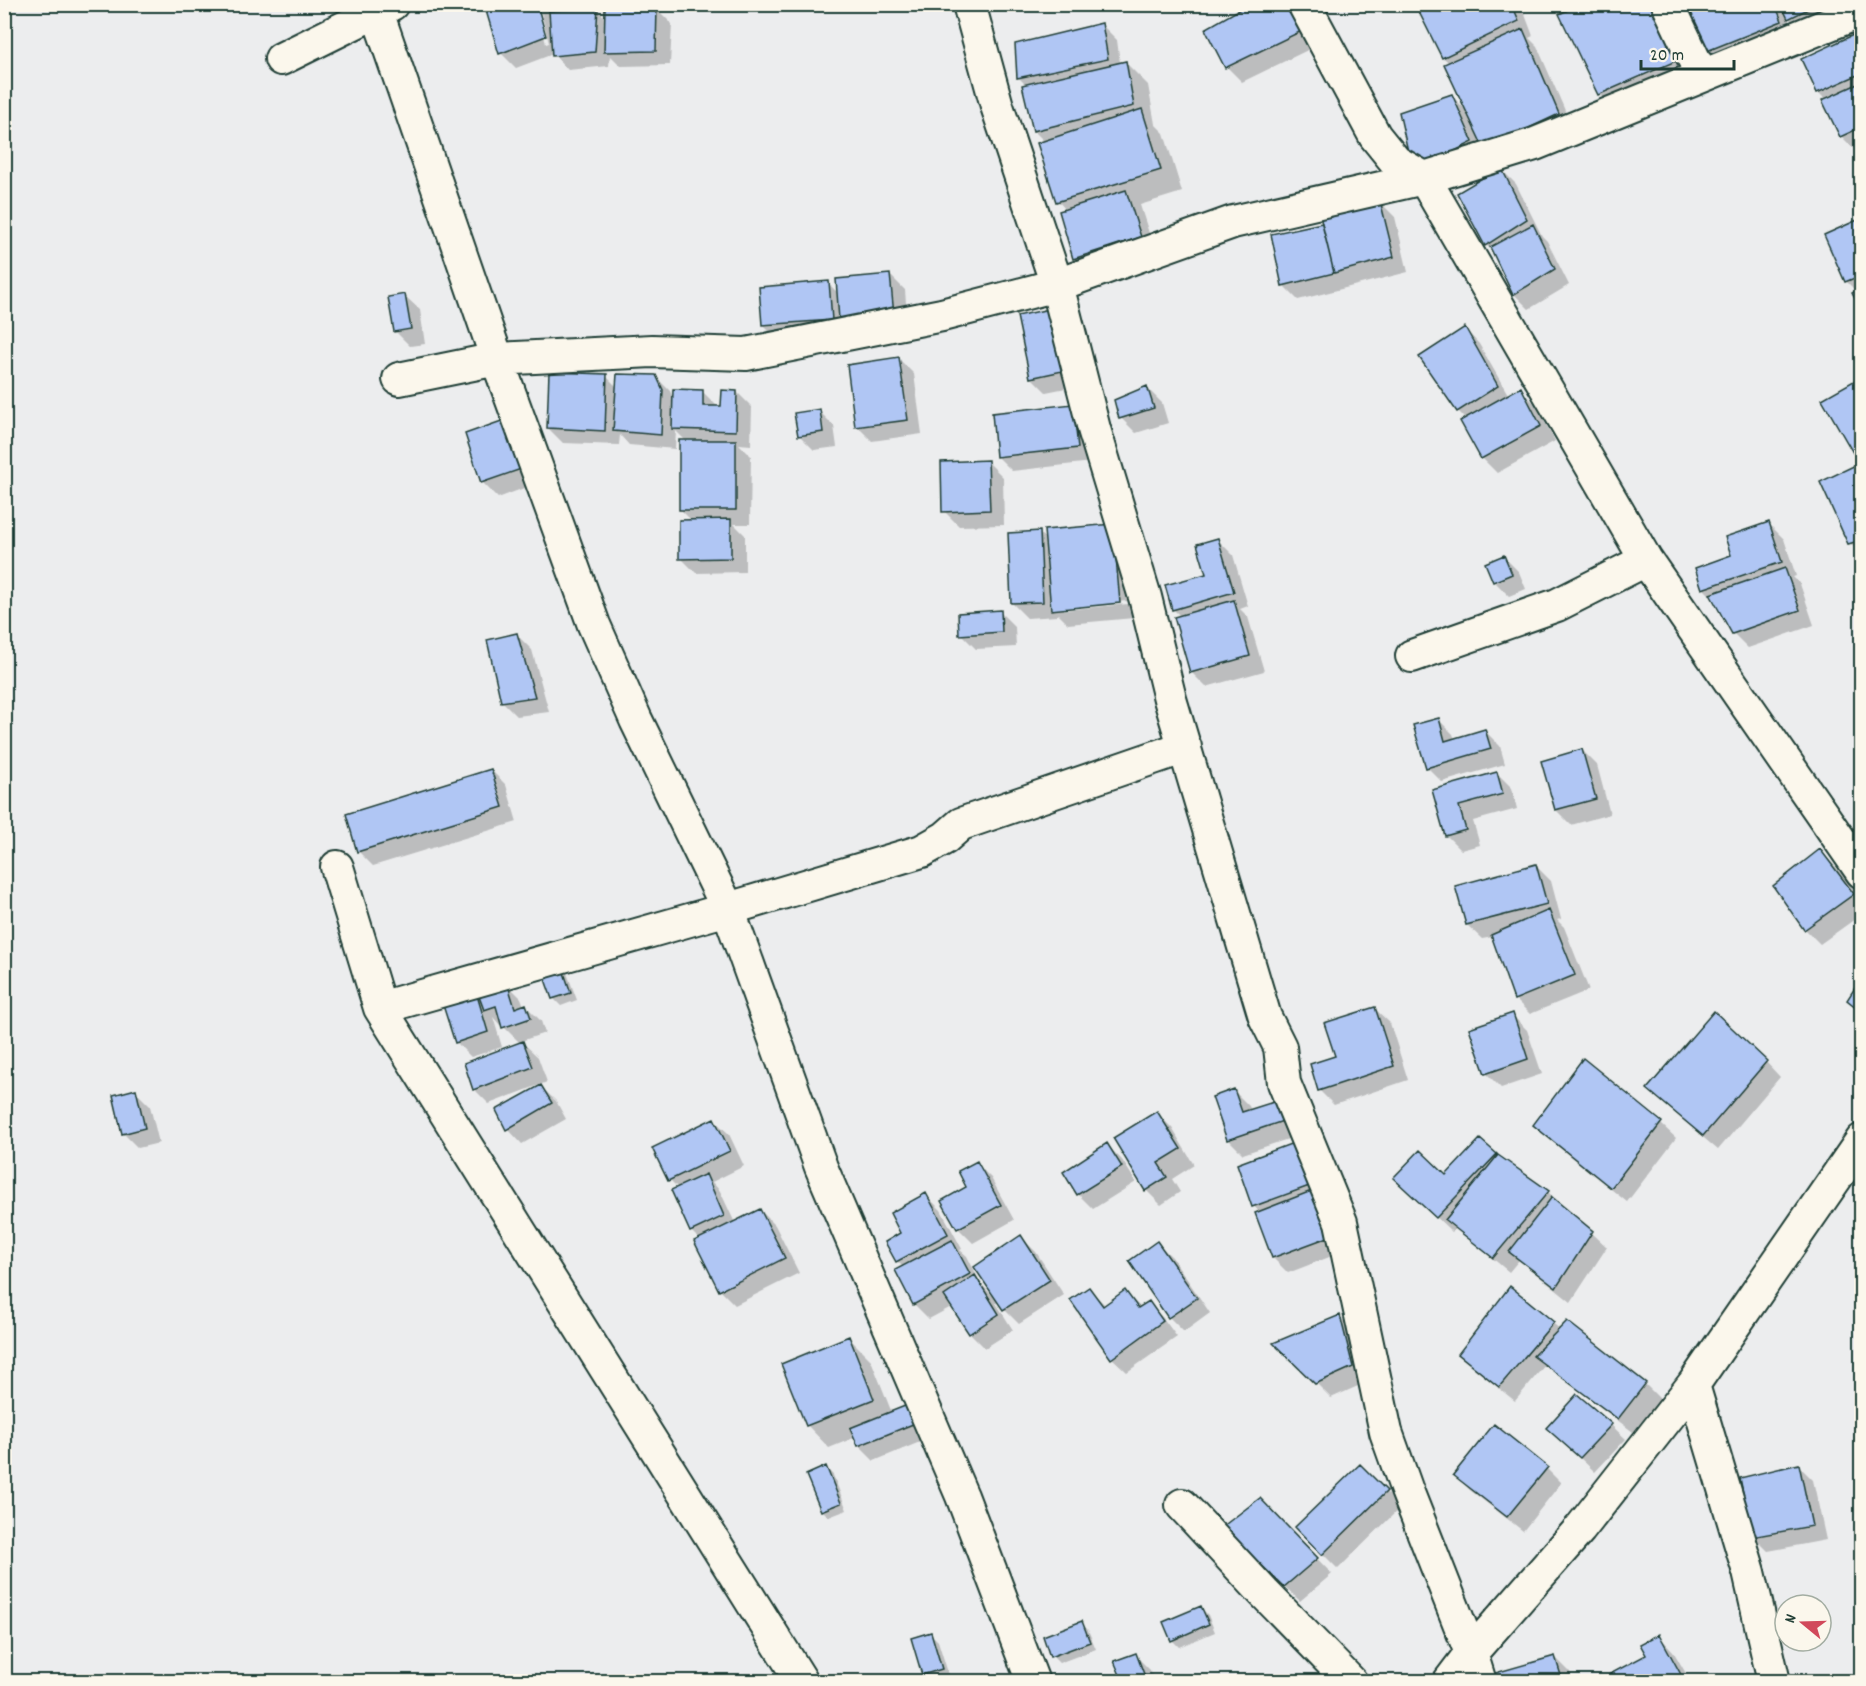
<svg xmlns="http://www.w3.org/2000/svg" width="1866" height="1686" font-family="Dekko,sans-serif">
  <rect width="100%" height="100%" fill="#ecedee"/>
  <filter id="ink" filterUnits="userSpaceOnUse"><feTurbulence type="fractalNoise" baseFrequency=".0167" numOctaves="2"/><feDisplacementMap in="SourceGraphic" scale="12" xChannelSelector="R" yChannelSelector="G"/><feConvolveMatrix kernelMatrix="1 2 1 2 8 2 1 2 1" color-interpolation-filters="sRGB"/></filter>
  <g filter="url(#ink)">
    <!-- shadow -->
    <path fill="#0003" fill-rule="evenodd" d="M536 4 546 44 549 43 539 4H547L549 12 597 9 606 18 657 9 672 24 670 65 621 66 610 55 609 66 568 70 553 54 516 68 501 53Z
      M1252 4H1297L1324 42 1242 82 1227 67Z
      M1417 4H1521L1533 36 1529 38 1537 46 1573 129 1440 180 1451 95 1467 111 1449 63 1443 57Z
      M1554 4H1661L1698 73 1614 109 1599 94 1563 14Z
      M1685 4H1856L1804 33 1787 16 1795 36 1723 65 1708 50Z
      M1102 25 1117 40 1120 63 1125 62 1148 85 1155 124 1164 133 1182 192 1140 205 1155 252 1089 273 1074 258 1066 210 1058 201 1045 142 1034 131 1026 85 1019 78Z
      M1862 33V149L1856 151 1841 136 1826 100 1818 92Z
      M1501 169 1516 184 1542 236 1547 241 1569 285 1529 309 1514 294 1495 253 1486 245Z
      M1380 202 1395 217 1408 272 1298 300 1283 285 1323 224Z
      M1862 220V307L1857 292 1846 281Z
      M890 275 905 290 908 330 778 340 763 325 828 283 838 293Z
      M405 296 420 310 425 344 410 346 395 331Z
      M1018 317 1081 385 1046 392 1031 377Z
      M1465 329 1479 344 1509 396 1520 389 1535 404 1555 441 1497 473 1482 458 1466 419 1458 411Z
      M899 359 914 374 922 434 872 441 857 426Z
      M606 376 617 387 655 376 670 391 674 400 703 392 718 407 723 408 737 392 752 407 751 445 739 444 751 456 750 524H734L745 535V572L696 573 681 558 692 521 680 509 686 441 676 431 675 449 629 445 620 435 619 445 563 443 548 428Z
      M1147 388 1162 403 1168 423 1136 433 1121 418Z
      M1073 406 1092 462 1012 471 997 456Z
      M819 411 834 426 837 447 814 450 799 435Z
      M509 420 540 482 498 498 483 483 467 435Z
      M988 462 1003 477 1004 525 959 526 944 511Z
      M1862 463V555L1850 543Z
      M1769 524 1784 539 1796 576 1793 577 1800 584 1814 625 1748 648 1733 633 1714 599 1703 588 1733 556Z
      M1113 525 1134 618 1068 624 1057 613V616L1027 618 1012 603 1039 533 1047 540ZM1127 601 1128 604 1064 610V607Z
      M1218 540 1233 555 1248 606 1240 609 1248 617 1264 671 1206 687 1191 672 1181 617 1173 609 1207 575Z
      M1504 557 1519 572 1526 589 1509 596 1494 581Z
      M1000 612 1015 627 1016 647 976 649 961 634Z
      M517 635 532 650 549 712 517 716 502 701Z
      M1438 719 1453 734 1455 740 1485 731 1500 746 1505 764 1442 782 1427 767Z
      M1582 750 1597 765 1610 814 1571 825 1556 810Z
      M491 770 506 785 517 822 373 866 358 851Z
      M1497 773 1512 788 1517 809 1473 821 1480 845 1461 850 1446 835 1434 791Z
      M1820 851 1835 866 1862 900V914L1820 944 1805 929Z
      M1536 866 1551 881 1561 919 1557 920 1564 927 1589 990 1530 1014 1515 999 1493 937 1482 939 1467 925Z
      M560 966 567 973 577 1000 561 1006 554 999 544 972Z
      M506 983 521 998 524 1006H526L541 1021 545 1033 521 1041 538 1057 547 1082 539 1085 556 1101 566 1119 522 1144 508 1129 540 1087 539 1085 489 1104 474 1089 520 1043 504 1027 503 1024 500 1025 493 1017 502 1047 471 1057 456 1042 475 994 482 1001Z
      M1375 1009 1390 1023 1408 1080 1334 1105 1319 1090 1337 1056Z
      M1512 1015 1527 1030 1542 1074 1501 1088 1486 1073Z
      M1583 1060 1661 1124 1676 1138 1627 1202 1550 1140 1535 1125Z
      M1766 1062 1780 1077 1718 1150 1664 1104 1649 1089Z
      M135 1091 150 1106 159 1143 138 1148 123 1133Z
      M1234 1091 1249 1106 1251 1111 1279 1101 1300 1135 1243 1154 1228 1139Z
      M1157 1113 1172 1128 1194 1165 1172 1179 1180 1192 1161 1205 1146 1190Z
      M714 1120 729 1134 744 1166 712 1182 720 1191 735 1223 760 1210 775 1225 799 1273 735 1305 720 1290 696 1242 700 1240 691 1231 678 1188 670 1180 654 1148Z
      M1480 1141 1498 1158 1548 1192 1607 1247 1571 1302 1519 1260 1509 1272 1456 1228 1452 1232 1410 1192 1446 1177Z
      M1296 1144 1345 1251 1288 1273 1273 1258 1257 1214 1260 1213 1254 1206Z
      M1107 1145 1122 1160 1136 1182 1093 1209 1078 1194 1065 1172Z
      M976 1163 991 1178 1014 1220 973 1243 958 1228 943 1201 968 1187Z
      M926 1195 941 1210 962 1249 960 1250 967 1256 981 1284 994 1297 1021 1237 1036 1252 1064 1295 1019 1324 1004 1309 999 1301 996 1303 1013 1330 985 1348 970 1333 953 1306 929 1319 914 1304 903 1267 897 1261 887 1242 902 1234Z
      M1157 1243 1172 1257 1210 1313 1184 1332 1169 1317Z
      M1510 1288 1561 1330 1567 1323 1645 1384 1660 1399 1633 1432 1545 1365 1515 1401 1475 1369 1460 1354Z
      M1089 1289 1106 1306 1125 1292 1141 1308 1148 1303 1163 1318 1177 1337 1127 1372 1112 1358Z
      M1340 1317 1355 1332 1367 1382 1331 1398 1276 1343Z
      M849 1338 871 1360 892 1413 910 1406 932 1437 874 1461 859 1446 856 1437 829 1448 807 1425Z
      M1611 1425 1626 1439 1595 1472 1548 1428Z
      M1798 1465 1813 1480 1826 1540 1768 1551 1753 1536Z
      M1360 1466 1401 1507 1338 1569 1323 1554Z
      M826 1468 833 1475 847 1510 829 1517 822 1510Z
      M1546 1468 1561 1483 1523 1531 1470 1490 1455 1475Z
      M1260 1500 1332 1574 1300 1601 1238 1542Z
      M1201 1608 1208 1615 1215 1632 1179 1647 1172 1640Z
      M1081 1623 1088 1630 1096 1649 1059 1663 1052 1656Z
      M931 1634 938 1641 949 1676 931 1681 924 1674Z
      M1659 1636 1673 1651 1691 1682H1616L1648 1655Z
      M1135 1655 1150 1670 1155 1682H1107L1121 1676Z
      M1555 1657 1570 1672 1572 1682H1489Z"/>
    <!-- building -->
    <path fill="#b0c6f4" stroke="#1f3d34" stroke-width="1.5" d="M484 4H537L546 36 499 54Z
      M1249 4H1287L1289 10 1298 6 1310 27 1225 68 1205 29Z
      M1415 4H1512L1519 21 1442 58Z
      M1582 4H1656L1685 57 1598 95 1559 14Z
      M1684 4H1775L1782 21 1707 51Z
      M1781 4H1818L1788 19Z
      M605 6 657 7 656 51 604 52Z
      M598 8 595 52 552 56 549 11Z
      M1102 23 1108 59 1017 78 1015 44Z
      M1523 29 1559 114 1484 149 1444 64Z
      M1862 31V73L1817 93 1801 59Z
      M1126 61 1134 106 1033 131 1022 85Z
      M1862 82V127L1840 137 1822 100Z
      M1452 94 1473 142 1424 166 1409 156 1399 112Z
      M1142 109 1161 170 1056 202 1037 143Z
      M1501 167 1527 219 1485 246 1457 193Z
      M1126 190 1141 237 1073 259 1059 211Z
      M1380 200 1394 257 1334 273 1320 216Z
      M1862 218V275L1845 282 1824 235Z
      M1322 223 1334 273 1282 286 1271 234Z
      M1533 224 1555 269 1513 295 1490 247Z
      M890 274 894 315 839 320 836 279Z
      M829 281 832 320 762 325 759 287Z
      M1862 288V311L1852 293Z
      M405 294 411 329 394 332 388 297Z
      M1054 308 1067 370 1030 378 1017 316Z
      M1465 327 1498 386 1457 412 1419 357Z
      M899 357 908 420 855 427 847 365Z
      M549 372 607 374 605 431 547 428Z
      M617 374 656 375 663 390 661 435 613 431Z
      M1859 378 1862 379V455L1856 458 1822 399Z
      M1147 386 1154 408 1119 419 1114 400Z
      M1521 387 1541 426 1481 459 1460 421Z
      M673 389 703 390V406H721L722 390 737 391 736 431 672 429Z
      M1073 404 1078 448 996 457 992 413Z
      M820 409 823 432 798 436 794 413Z
      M510 418 527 467 481 483 465 434Z
      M679 440H736V510H679Z
      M988 460 990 510 942 512 941 462Z
      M1862 462V540L1848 544 1820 482Z
      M731 519V558L679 559V520Z
      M1769 522 1782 562 1702 589 1695 568 1731 555 1725 537Z
      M1113 524 1120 603 1051 610 1044 530Z
      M1040 531 1043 602 1011 603 1008 533Z
      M1218 538 1234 592 1172 610 1165 585 1206 574 1197 544Z
      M1504 555 1512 574 1493 582 1485 563Z
      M1785 568 1800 610 1732 634 1710 594Z
      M1234 600 1250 656 1190 673 1174 617Z
      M1001 610 1002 632 959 635 958 613Z
      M517 633 535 697 501 702 487 640Z
      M1439 718 1445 741 1485 729 1491 749 1426 768 1413 725Z
      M1582 749 1596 799 1555 810 1541 761Z
      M491 769 503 807 357 852 346 814Z
      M1497 772 1503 794 1459 806 1466 830 1445 836 1432 790Z
      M1820 849 1854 894 1804 930 1773 886Z
      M1536 864 1547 904 1466 925 1455 886Z
      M1549 910 1575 975 1514 1000 1491 935Z
      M561 964 571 993 552 999 542 971Z
      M1862 977V1012L1847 1000Z
      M507 982 515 1008 526 1004 531 1018 502 1028 496 1006 484 1010 477 991Z
      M476 992 488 1032 455 1043 442 1002Z
      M1375 1007 1394 1066 1318 1091 1310 1064 1335 1056 1324 1023Z
      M1714 1011 1767 1061 1703 1136 1647 1089Z
      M1513 1013 1528 1059 1485 1074 1469 1028Z
      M523 1041 533 1067 473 1090 464 1063Z
      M1583 1058 1662 1122 1611 1188 1533 1125Z
      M541 1085 552 1103 506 1130 496 1110Z
      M136 1089 145 1128 122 1134 113 1095Z
      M1234 1089 1242 1112 1280 1100 1286 1120 1227 1140 1212 1097Z
      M1157 1111 1181 1149 1158 1163 1167 1177 1145 1191 1113 1138Z
      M714 1118 730 1151 668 1181 652 1148Z
      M1480 1139 1497 1154 1436 1218 1393 1178 1420 1150 1446 1175Z
      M1296 1142 1312 1185 1252 1207 1237 1164Z
      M1107 1143 1122 1167 1077 1195 1063 1172Z
      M1498 1155 1549 1191 1493 1258 1445 1220Z
      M977 1161 1001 1205 957 1229 941 1201 966 1187 958 1171Z
      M706 1174 724 1216 690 1232 671 1190Z
      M1314 1190 1331 1236 1272 1258 1255 1213Z
      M926 1193 948 1234 896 1262 885 1242 900 1233 890 1213Z
      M1552 1197 1593 1231 1556 1288 1509 1252Z
      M760 1209 785 1258 719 1291 694 1241Z
      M1021 1235 1050 1280 1003 1310 974 1267Z
      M952 1240 970 1274 913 1305 895 1270Z
      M1157 1241 1197 1298 1168 1318 1129 1261Z
      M975 1275 999 1314 969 1334 944 1296Z
      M1510 1286 1554 1322 1499 1387 1458 1354Z
      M1089 1287 1103 1306 1125 1290 1138 1308 1149 1301 1163 1321 1111 1359 1070 1300Z
      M1340 1315 1353 1367 1315 1384 1273 1343Z
      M1567 1321 1646 1383 1618 1419 1533 1356Z
      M849 1336 874 1399 806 1426 781 1364Z
      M1577 1394 1612 1424 1580 1458 1546 1428Z
      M910 1404 918 1422 858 1446 850 1428Z
      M1494 1424 1548 1467 1507 1517 1453 1475Z
      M1360 1464 1387 1491 1322 1555 1295 1527Z
      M1799 1464 1812 1526 1752 1537 1740 1478Z
      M826 1466 841 1503 821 1511 806 1475Z
      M1260 1498 1318 1558 1284 1587 1222 1527Z
      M1201 1606 1209 1624 1171 1641 1163 1622Z
      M1082 1621 1090 1642 1050 1657 1043 1636Z
      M931 1632 942 1669 922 1675 911 1638Z
      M1659 1634 1685 1682H1614L1610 1674 1646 1655 1640 1644Z
      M1136 1653 1147 1682H1103L1120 1675 1114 1661Z
      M1555 1656 1563 1682H1487L1485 1676Z"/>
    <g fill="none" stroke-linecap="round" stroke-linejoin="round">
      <defs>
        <path id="street" d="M969 4 997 106 1057 285 1094 429 1145 597 1170 699 1265 1017 1280 1047 1284 1083 1341 1222 1386 1432 1406 1488 1471 1653 1480 1682
          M1304 4 1375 136 1396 162 1424 178 1646 560 1862 872
          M1668 4 1702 76
          M377 12 497 359 594 625 636 720 728 909 821 1167 962 1496 1033 1682
          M281 59 392 4
          M399 379 497 359 652 351 746 354 942 315 1057 285 1233 222 1424 178 1535 144 1862 11
          M1412 656 1557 605 1646 560
          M337 867 380 1008 802 1682
          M380 1008 728 909 922 851 945 838 961 824 1185 747
          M1693 1385 1749 1572 1774 1682
          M1182 1505 1264 1593 1351 1682
          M1449 1682 1471 1653 1580 1529 1693 1385 1862 1140"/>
      </defs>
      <!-- street casing -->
      <use href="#street" stroke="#1f3d34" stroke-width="36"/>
      <!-- street -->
      <use href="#street" stroke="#fbf7ec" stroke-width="32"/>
    </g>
  </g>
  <!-- margin -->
  <rect width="1866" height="1686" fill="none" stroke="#fbf7ec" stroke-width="24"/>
  <rect x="12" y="12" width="1842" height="1662" fill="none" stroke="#1f3d34" stroke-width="2" filter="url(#ink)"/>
  <!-- north arrow -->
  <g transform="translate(1803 1623) rotate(289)"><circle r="28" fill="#fbf7ec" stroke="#a3ada2" stroke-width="1.5"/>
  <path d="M0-4.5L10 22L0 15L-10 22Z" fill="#d1495b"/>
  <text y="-9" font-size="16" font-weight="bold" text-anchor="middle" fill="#1f3d34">N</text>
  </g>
  <!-- scale -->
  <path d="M1641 60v9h93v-9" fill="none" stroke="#1f3d34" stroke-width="3"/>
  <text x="1650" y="60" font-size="18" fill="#1f3d34" stroke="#fbf7ec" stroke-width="4.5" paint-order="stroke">20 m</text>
</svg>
